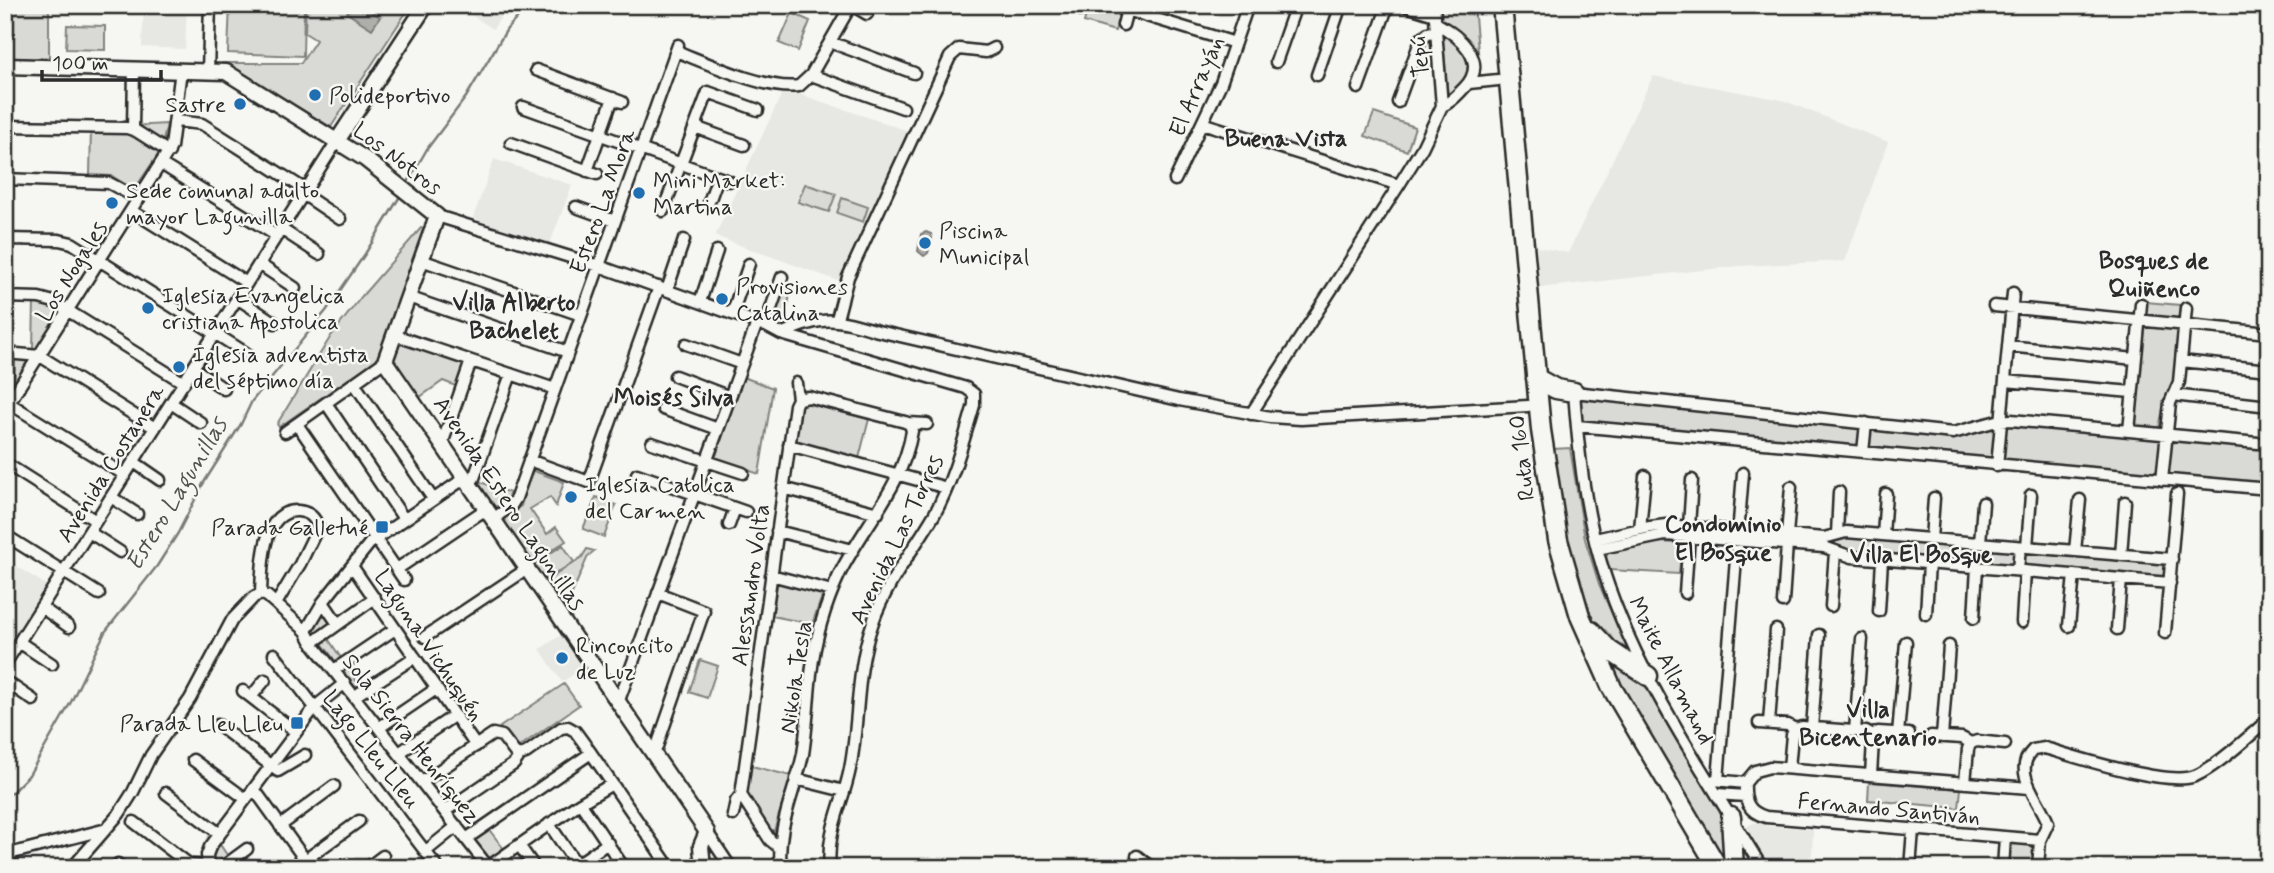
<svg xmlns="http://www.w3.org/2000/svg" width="2274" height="873" font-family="Mynerve,sans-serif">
  <rect width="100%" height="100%" fill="#f6f6f2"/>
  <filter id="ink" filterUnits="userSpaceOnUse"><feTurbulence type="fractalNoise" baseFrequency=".0143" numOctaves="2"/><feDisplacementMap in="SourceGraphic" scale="14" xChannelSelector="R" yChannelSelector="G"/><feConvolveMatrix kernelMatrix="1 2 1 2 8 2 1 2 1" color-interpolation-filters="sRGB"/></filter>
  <g filter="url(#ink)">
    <!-- built -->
    <path fill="#e7e7e3" d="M144 5H187L185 49 142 47Z
      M456 5H509L493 29Z
      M1653 76 1782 100 1888 142 1845 261 1739 266 1538 288 1537 247 1568 253Z
      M784 89 911 132 844 276 836 280 715 236Z
      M494 159 572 185 549 246 473 218Z
      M5 559 46 585 5 650Z
      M563 634 585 667 562 682 540 649Z
      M1757 822 1766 826 1813 829 1812 855 1790 868H1769L1744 827Z"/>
    <!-- green -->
    <path fill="#d9d9d5" stroke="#828280" stroke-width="2" d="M5 5 49 6V60L5 59Z
      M230 5H304L303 56 228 53Z
      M306 5H411L331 127 224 63H301L316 40 305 33Z
      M1089 5H1122L1115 31 1084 22Z
      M1440 5H1474L1480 74 1468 75 1448 99Z
      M792 13 810 21 798 51 779 43Z
      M67 25 105 26V50L66 49Z
      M1374 113 1415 127 1407 151 1365 136Z
      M167 124 161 150 134 190 112 176 90 175 91 128Z
      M805 184 836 194 829 212 798 202Z
      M842 198 868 207 863 222 837 213Z
      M421 228H425L380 357 279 427 277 424 331 336 362 296Z
      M781 288 790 293 784 332 769 325Z
      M34 301 44 302 63 310 38 351 33 350Z
      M2146 302 2180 305 2174 379 2165 400 2159 428 2134 424Z
      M400 341 464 362 465 365 458 387 443 381 420 397 394 360Z
      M15 359H32L14 386Z
      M743 377 773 388 759 474 715 459Z
      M1582 396 1947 437 1960 436 2005 424 2269 449V484L1585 422 1581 418 1579 399Z
      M805 403 869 419 859 458 795 442 801 406Z
      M1570 448 1585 539 1599 584 1628 651 1661 714 1724 819 1725 854H1721L1716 849 1625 696 1599 641 1566 536 1553 449Z
      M531 470 564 482 556 506 550 497 530 509 547 534 556 527 566 541 531 563 502 520 503 516 521 506Z
      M478 481 510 493C506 502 501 507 491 507L476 484Z
      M596 497 616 505 604 537 583 529Z
      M1841 537 2164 563 2166 566 2165 576 2160 578 1867 553 1846 551 1835 545 1834 541Z
      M1656 542 1682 543 1679 574 1610 570 1606 557 1608 553Z
      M563 545 574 562 545 580 534 564Z
      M587 549 594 551 588 556 565 610 545 582 582 557Z
      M778 580 824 591 812 624 772 616Z
      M325 611 333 622 323 631 359 685 355 687 312 630 313 625Z
      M700 660 718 666 707 698 689 692Z
      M564 684 579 705 519 747H513L500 727Z
      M748 765 791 776 774 831 769 829 746 795Z
      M1869 782 1961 789 1959 808 1868 800Z
      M487 827 504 849 488 860 472 838Z
      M219 843 229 858 214 868C208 859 212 850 219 843Z
      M2014 843 2028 844 2034 848 2032 868H2008L2010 846Z"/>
    <!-- water -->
    <path fill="#aeaeab" stroke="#7a7a78" stroke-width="2" d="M352 5H362L380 17 372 29 347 13Z
      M926 232 931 234 932 238 928 253 924 256 918 251 921 234Z"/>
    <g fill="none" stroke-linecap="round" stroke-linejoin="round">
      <!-- stream -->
      <path stroke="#7a7a78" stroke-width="2.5" d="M407 184 427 149 466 97 507 29 529 5
        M5 799 29 775 71 702 105 632 157 566 178 533 203 484 241 424 252 401 326 311 365 254 402 193"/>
      <defs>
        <path id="street" d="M852 5 867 14
          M1403 5 1435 15
          M1434 5 1442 106
          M1082 10 1083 5
          M1127 10 1235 43
          M1123 25 1128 6
          M830 42 914 73
          M676 51C707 63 768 91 799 86L811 75 851 5
          M1276 62 1296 5
          M536 70 622 102
          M208 71 210 5
          M811 75 903 108
          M1317 75 1341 5
          M1469 83 1498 80
          M1358 88 1388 5
          M1398 102 1421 39 1428 33 1437 31
          M523 107 729 181
          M176 121 202 124 306 190
          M1202 123 1399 185
          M5 126 127 128 136 131 169 152
          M695 127 744 145
          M133 129 134 69
          M511 143 597 174
          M161 164 277 236
          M587 171 613 98
          M5 179 109 183 139 199
          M1175 180 1221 83 1248 5
          M303 194 340 219
          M709 202 718 177
          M576 207 615 221
          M132 211 247 283
          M663 211 708 92 758 110
          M437 216 599 266 766 326 781 334 966 388 974 394V405C963 442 953 481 934 515 913 551 887 582 873 622 855 672 860 719 850 769 843 804 826 831 830 868
          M281 229 319 254
          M5 239 59 240 72 243 246 353
          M421 260 581 315
          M259 264 295 288
          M667 290 684 240
          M5 297 39 298 54 302 184 383
          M408 297 568 352
          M237 298 275 323
          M700 302 717 251
          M1994 306 2269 333
          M732 314 749 264
          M837 319 848 277 950 57 959 49 986 52 994 48
          M765 326 782 277
          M781 334C823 315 835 318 878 331L1179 400 1270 417 1301 419 1528 406
          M394 335 555 389
          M686 344 742 364
          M2008 346 2135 359
          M5 353 40 356 155 428
          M2181 361 2269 370
          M193 368 224 389
          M675 376 730 397
          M2005 381 2132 392
          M354 383 433 499
          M2173 395 2269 406
          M9 403 125 475
          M171 403 201 423
          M326 403 404 519
          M5 409 171 147 181 70
          M663 409 718 429
          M1251 414 1399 185 1422 148 1442 106C1452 102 1457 95 1464 88 1491 61 1458 35 1436 23
          M908 423 927 424
          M297 424 404 580
          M1577 426 2269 489
          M2129 431 2141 304
          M285 432 385 361
          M652 443 743 473
          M442 444 471 361
          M789 445 947 488
          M1863 452 1866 423
          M529 460 589 482 659 287
          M134 462 160 480
          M5 463 96 521
          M1997 466 2013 293
          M637 474 746 512
          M2162 480 2170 403 2179 382 2186 308
          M469 484 474 478 511 374
          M783 488 878 513
          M111 497 137 514
          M493 519 511 506 516 498 678 45
          M729 525 735 508
          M1689 527 1692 480
          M1640 529 1645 476
          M777 531 853 550
          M89 532 120 552
          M1837 534 1839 492
          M5 535 99 594
          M1787 535 1791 487
          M1883 535 1886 494
          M1595 539 1650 527 1666 525 1824 538 1846 532 2172 559
          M1931 539 1934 498
          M1980 543 1983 503
          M2027 547 2031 495
          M1597 549 1665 535 1824 547 1852 557 2170 583
          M2075 551 2080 500
          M2121 555 2125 502
          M352 566 476 746
          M397 569 486 509
          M2018 570 2020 547
          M771 575 832 591
          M1685 593 1689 536
          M261 594C262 570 261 509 298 511 309 512 315 517 318 527L300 564 276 604
          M323 602 338 624
          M1783 602 1787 544
          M1831 606 1835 552
          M41 607 69 627
          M1879 611 1882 560
          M1926 614 1929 563
          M1974 618 1977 567
          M2022 622 2025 571
          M2069 626 2074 575
          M2117 629 2121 579
          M306 631 323 602 370 543 465 478
          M2165 633 2177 494
          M425 637 527 569
          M19 642 52 664
          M312 643 375 598
          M274 654 438 868
          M5 664 337 141
          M334 670 395 629
          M5 681 33 700
          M243 691 296 732
          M355 696 415 657
          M251 697 265 680
          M618 703 757 323
          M1759 723 1788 725 1795 729 1802 727 1866 732 1871 735 1878 732 1909 734
          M1769 723 1776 630
          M218 725 278 771 305 755
          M380 727 436 689
          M1812 728 1819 635
          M1855 731 1862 639
          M1898 734 1906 642
          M1931 736 1962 738 1971 743 1977 741 2005 744
          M1942 737 1949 646
          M399 753 455 715
          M654 755 704 611 658 593
          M193 760 246 799
          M1789 768 1792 735 1795 729
          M1871 775 1873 741 1871 735
          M796 779 844 791
          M1714 780 1745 783
          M1718 780 1743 473
          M422 782 493 734 502 736 515 753 520 755
          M1745 783C1744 801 1748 812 1766 817L2040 840
          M1745 783 1755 771 1770 767 2029 788
          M1965 783 1968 749 1971 743
          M254 789 311 868
          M166 793 220 834
          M1718 794 1745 796
          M741 795 770 840 780 848
          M581 804 624 868
          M445 811 514 764 520 755 526 753 561 728 568 727 575 731 591 753 670 868
          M733 815 736 801 741 795 795 405 798 399 796 383
          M134 822 190 865 208 866
          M549 824 577 865
          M280 826 334 786
          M707 832 731 868
          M466 839 591 753
          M519 845 535 868
          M426 851 457 826
          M5 855 103 830
          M1137 856 1152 868
          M118 864 123 868
          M488 867 577 805 612 784
          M573 867 608 843
          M72 868 119 814 133 792 151 755 190 699 232 620 254 597 261 594 267 596 306 631 312 643 489 868
          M208 868 207 855 210 847 315 707 345 683
          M221 868 247 849
          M294 868 359 821
          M367 868 383 856
          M781 868C776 827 795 793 803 754 807 728 808 701 811 674 815 639 825 605 840 573 864 525 903 486 912 431L910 424 905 422 809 397 798 399
          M1762 868C1702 768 1631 669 1599 556 1584 504 1578 446 1574 392L1953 433 1997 421 2011 420 2269 444
          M1910 868 1913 830
          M2003 868 2005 837
          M2038 868 2040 840 2048 823C2041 801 2010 772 2033 750L2045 748C2076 757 2167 787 2195 776 2215 768 2251 735 2269 719"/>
        <path id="secondary" d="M5 66 226 72 365 159 437 216 385 361 707 832 701 846 703 868
          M337 141 426 5"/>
        <path id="highway" d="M1502 5 1541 430 1558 540 1580 616 1612 688 1718 868
          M1536 378 1556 389 1574 392
          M1591 631 1609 650 1648 676
          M1731 817 1734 868"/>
      </defs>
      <!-- street casing -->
      <use href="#street" stroke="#2b2b2b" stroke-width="15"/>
      <!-- secondary casing -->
      <use href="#secondary" stroke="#2b2b2b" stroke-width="19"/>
      <!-- highway casing -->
      <use href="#highway" stroke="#2b2b2b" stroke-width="23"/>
      <!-- street -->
      <use href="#street" stroke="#f6f6f2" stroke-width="10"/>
      <!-- secondary -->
      <use href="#secondary" stroke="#f6f6f2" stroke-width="14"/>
      <!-- highway -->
      <use href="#highway" stroke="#f6f6f2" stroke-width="18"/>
    </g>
  </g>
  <!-- markers -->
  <g fill="#1f6fb2" stroke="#f6f6f2" stroke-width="2.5">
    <circle cx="315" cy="95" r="7"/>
    <circle cx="240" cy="104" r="7"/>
    <circle cx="639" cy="193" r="7"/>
    <circle cx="112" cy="203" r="7"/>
    <circle cx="925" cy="243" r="7"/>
    <circle cx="722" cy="299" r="7"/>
    <circle cx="148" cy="308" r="7"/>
    <circle cx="179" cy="367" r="7"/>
    <circle cx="571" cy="497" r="7"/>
    <rect x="375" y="520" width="14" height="14" rx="3.5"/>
    <circle cx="562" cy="658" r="7"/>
    <rect x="290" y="716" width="14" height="14" rx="3.5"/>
  </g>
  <g text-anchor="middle" stroke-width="5" stroke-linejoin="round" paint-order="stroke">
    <!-- street labels -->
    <g font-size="23" fill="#2b2b2b" stroke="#f6f6f2">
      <text transform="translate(1419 57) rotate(-95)" y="8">Tepú</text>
      <text transform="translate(1196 86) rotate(-67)" y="8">El Arrayán</text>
      <text transform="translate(398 158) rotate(37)" y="8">Los Notros</text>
      <text transform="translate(602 201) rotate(-70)" y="8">Estero La Mora</text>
      <text transform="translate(71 271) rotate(-58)" y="8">Los Nogales</text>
      <text transform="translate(1521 458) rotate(-97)" y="8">Ruta 160</text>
      <text transform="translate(110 463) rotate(-58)" y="8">Avenida Costanera</text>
      <text transform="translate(510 503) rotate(56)" y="8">Avenida Estero Lagunillas</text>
      <text transform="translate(896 539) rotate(-64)" y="8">Avenida Las Torres</text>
      <text transform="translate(750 585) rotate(-82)" y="8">Alessandro Volta</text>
      <text transform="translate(430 645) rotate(56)" y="8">Laguna Vichuquén</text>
      <text transform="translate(1672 670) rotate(63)" y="8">Maite Allamand</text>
      <text transform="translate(795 677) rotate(-81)" y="8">Nikola Tesla</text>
      <text transform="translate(412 738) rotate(52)" y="8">Sola Sierra Henríquez</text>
      <text transform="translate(372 749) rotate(52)" y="8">Lago Lleu Lleu</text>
      <text transform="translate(1889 808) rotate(5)" y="8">Fernando Santiván</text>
    </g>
    <!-- poi labels -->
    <g font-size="23" fill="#2b2b2b" stroke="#f6f6f2" text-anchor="start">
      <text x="329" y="103">Polideportivo</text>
      <text x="226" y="112" text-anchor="end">Sastre</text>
      <text x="653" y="188">Mini Market:<tspan x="653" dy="26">Martina</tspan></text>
      <text x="126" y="198">Sede comunal adulto<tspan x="126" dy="26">mayor Lagunilla</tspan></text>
      <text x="939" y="238">Piscina<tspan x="939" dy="26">Municipal</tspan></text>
      <text x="736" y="294">Provisiones<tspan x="736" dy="26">Catalina</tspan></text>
      <text x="162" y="303">Iglesia Evangelica<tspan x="162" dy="26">cristiana Apostolica</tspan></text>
      <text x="193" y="362">Iglesia adventista<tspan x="193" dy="26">del séptimo día</tspan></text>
      <text x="585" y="492">Iglesia Catolica<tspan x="585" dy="26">del Carmen</tspan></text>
      <text x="368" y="535" text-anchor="end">Parada Galletué</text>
      <text x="576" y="653">Rinconcito<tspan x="576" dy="26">de Luz</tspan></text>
      <text x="283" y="731" text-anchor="end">Parada Lleu Lleu</text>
    </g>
    <!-- neighbourhood labels -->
    <g font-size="24" font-weight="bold" fill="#2b2b2b" stroke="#f6f6f2">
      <text x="1286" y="146">Buena Vista</text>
      <text x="2154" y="268">Bosques de<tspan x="2154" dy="28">Quiñenco</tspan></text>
      <text x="514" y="310">Villa Alberto<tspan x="514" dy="28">Bachelet</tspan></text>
      <text x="674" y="405">Moisés Silva</text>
      <text x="1723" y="532">Condominio<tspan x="1723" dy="28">El Bosque</tspan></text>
      <text x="1921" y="562">Villa El Bosque</text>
      <text x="1868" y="717">Villa<tspan x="1868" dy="28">Bicentenario</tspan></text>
    </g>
    <!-- water labels -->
    <g font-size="24" font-style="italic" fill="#525251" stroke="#f6f6f2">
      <text transform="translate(176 494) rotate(-59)" y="8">Estero Lagunillas</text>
    </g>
  </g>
  <!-- margin -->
  <rect width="2274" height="873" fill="none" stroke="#f6f6f2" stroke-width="28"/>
  <rect x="14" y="14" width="2246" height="845" fill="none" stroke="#2b2b2b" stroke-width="2.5" filter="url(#ink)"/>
  <!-- scale -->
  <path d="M42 70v10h119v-10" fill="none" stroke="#2b2b2b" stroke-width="3.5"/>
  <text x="52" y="70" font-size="21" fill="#2b2b2b" stroke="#f6f6f2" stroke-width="5" paint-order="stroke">100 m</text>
</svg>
